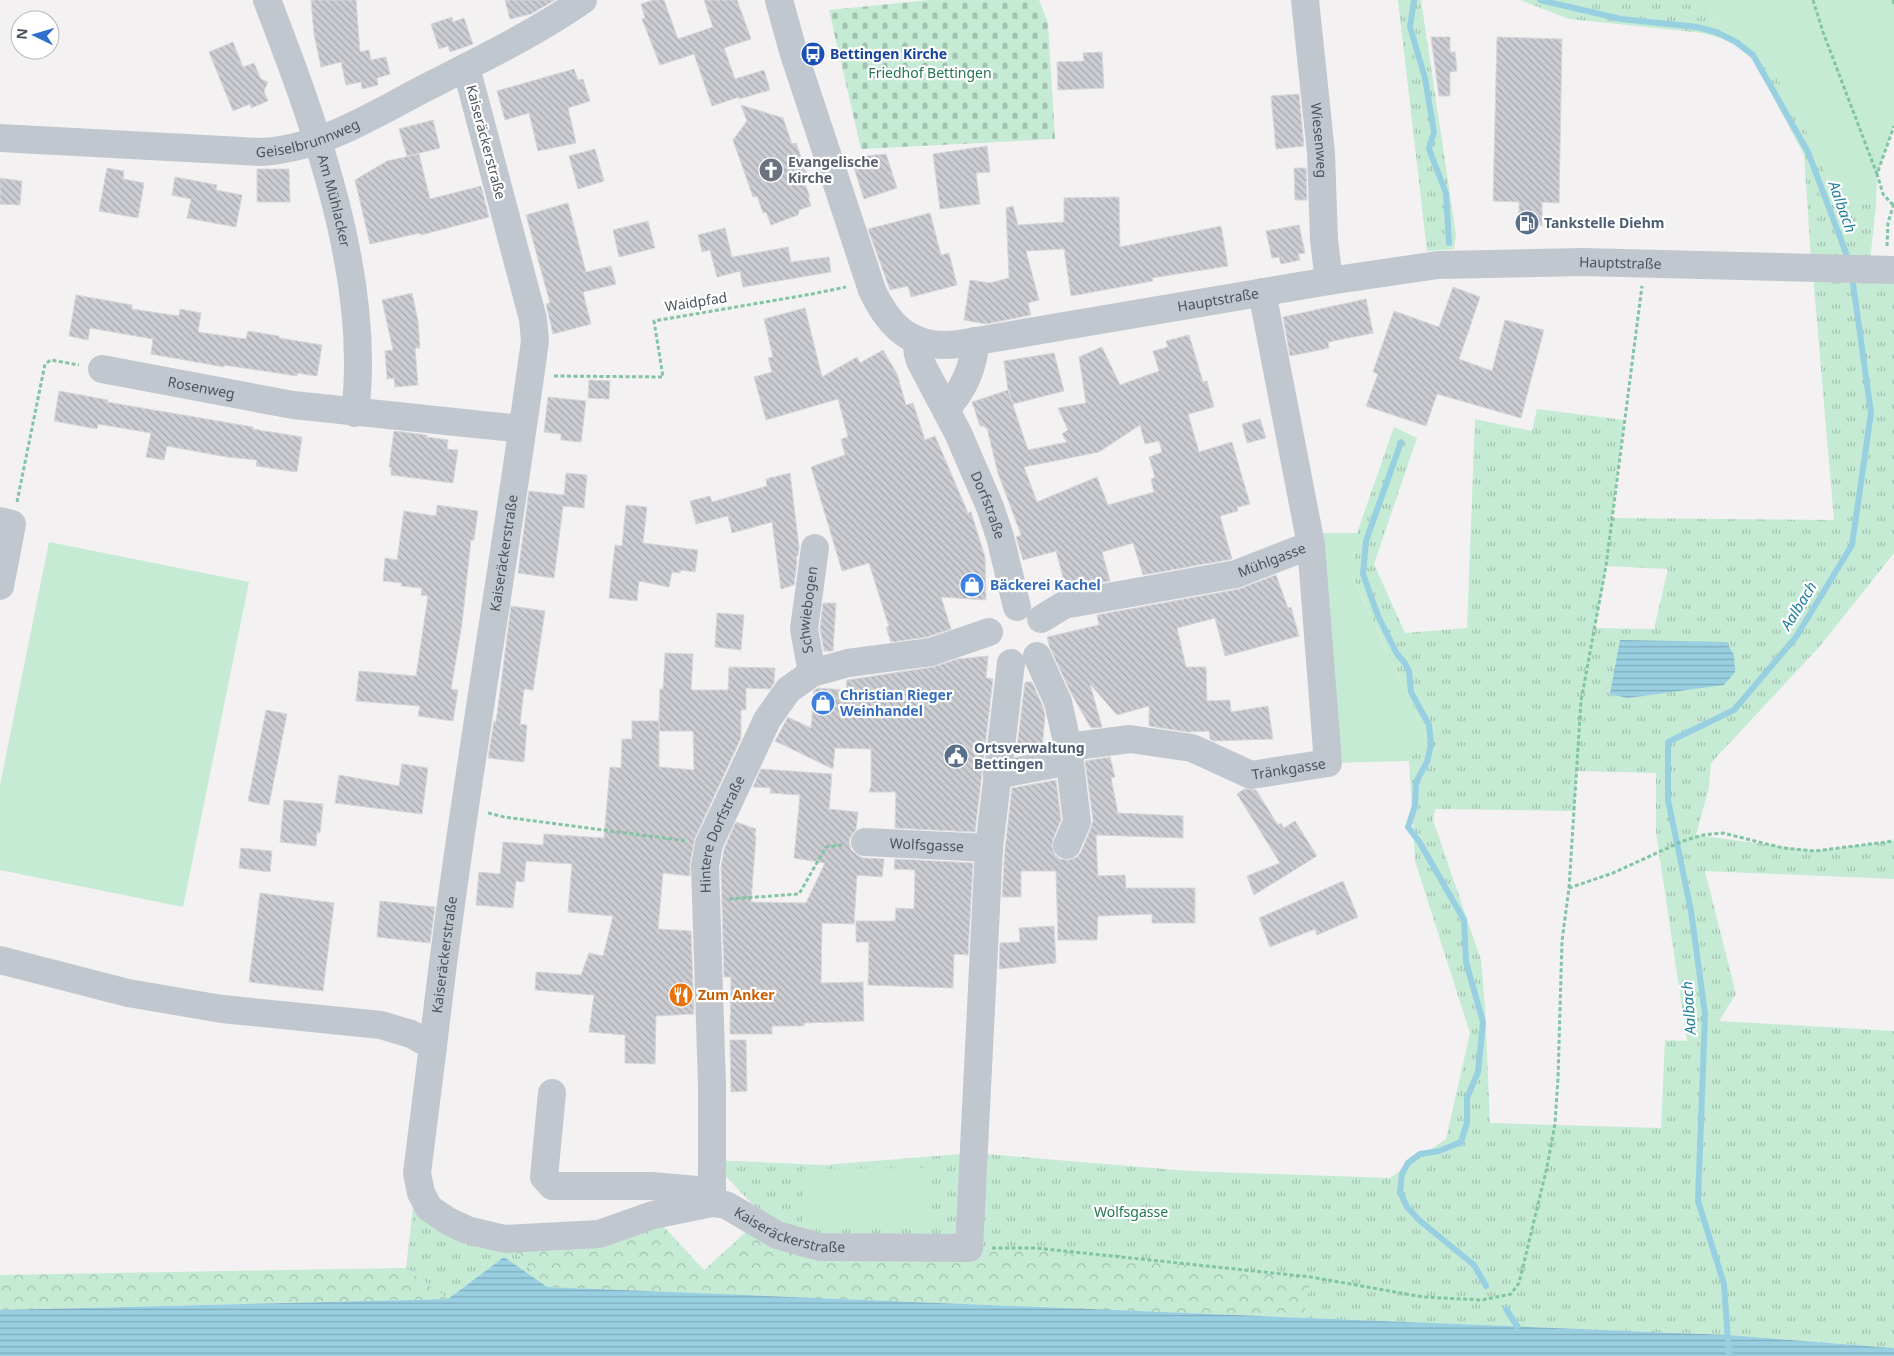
<svg xmlns="http://www.w3.org/2000/svg" width="1894" height="1356" font-family="'Noto Sans',sans-serif">
  <defs>
    <pattern id="grass-tufts" width="24" height="20" patternUnits="userSpaceOnUse" patternTransform="scale(1.25)"><rect width="24" height="20" fill="#c5ebd5"/><path d="M3 7l-1-3M5 7V3M7 7l1-3M15 17l-1-3M17 17v-4M19 17l1-3" fill="none" stroke="#a2c1b0"/></pattern>
    <pattern id="forest-crowns" width="20" height="18" patternUnits="userSpaceOnUse" patternTransform="scale(1.25)"><rect width="20" height="18" fill="#c5ebd5"/><path d="M2 6a3 3 0 1 1 6 0M12 15a3 3 0 1 1 6 0" fill="none" stroke="#a2c1b0"/></pattern>
    <pattern id="cemetery-stones" width="16" height="16" patternUnits="userSpaceOnUse" patternTransform="scale(1.25)"><rect width="16" height="16" fill="#c5ebd5"/><path d="M2 7V4a2 2 0 0 1 4 0v3zM10 15v-3a2 2 0 0 1 4 0v3z" fill="#a2c1b0"/></pattern>
    <pattern id="water-rules" width="6" height="5" patternUnits="userSpaceOnUse" patternTransform="scale(1.25)"><rect width="6" height="5" fill="#98d0e2"/><path d="M0 2.5h6" fill="none" stroke="#7eabba"/></pattern>
    <pattern id="building-back-hatch" width="6" height="6" patternUnits="userSpaceOnUse" patternTransform="scale(1.25)"><rect width="6" height="6" fill="#cbcdd2"/><path d="M-1 5l2 2M0 0l6 6M5-1l2 2" fill="none" stroke="#a7a9ae"/></pattern>
  </defs>
  <rect width="100%" height="100%" fill="#f3f1f1"/>
  <!-- grass -->
  <path fill="url(#grass-tufts)" fill-rule="evenodd" d="M1398 0H1421L1456 235 1454 249 1427 251Z
    M1520 0H1709L1712 17 1764 53 1816 149 1835 198 1876 205 1870 261 1811 258 1804 155 1753 59 1730 41 1703 33 1569 19Z
    M1813 275 1894 280V553L1820 646 1711 763 1709 787 1696 835 1815 851 1894 841V879L1705 871 1736 994 1719 1021 1894 1031V1348L1728 1335 1304 1318 1310 1277 1036 1248 820 1247 763 1216 711 1160 824 1165 974 1153 1188 1171 1390 1178 1446 1139 1470 1033 1415 861 1409 761 1426 735 1352 575 1357 533 1394 427 1417 438 1374 564 1405 633 1467 628 1475 419 1532 431 1537 409 1624 420 1612 518 1834 520ZM1606 566 1668 569 1654 629 1595 628ZM1577 771 1656 773V833L1687 1041 1665 1040 1661 1128 1490 1123 1485 1006 1481 960 1433 820 1435 809 1574 811Z
    M417 1173 421 1193 505 1239 546 1287 504 1257 448 1299 406 1268Z"/>
  <!-- forest -->
  <path fill="url(#forest-crowns)" d="M653 1215 704 1270 756 1223 820 1247 1036 1248 1311 1277 1304 1318 546 1287 505 1239Z
    M406 1268 448 1299 0 1310V1275Z"/>
  <!-- cemetery -->
  <path fill="url(#cemetery-stones)" d="M930 0H1039L1048 23 1055 139 861 149 829 10Z"/>
  <!-- garden -->
  <path fill="#c5ebd5" d="M1709 0H1894V126L1877 174 1876 205 1835 198 1816 149 1764 53 1712 17Z
    M1309 533H1357L1352 576 1426 735 1409 761 1328 763Z
    M49 542 249 582 183 907 0 870V785Z
    M928 1168 929 1225H802V1169Z"/>
  <!-- water -->
  <path fill="url(#water-rules)" d="M1620 640 1726 642 1734 655 1735 672 1724 685 1627 698 1610 694Z
    M504 1257 547 1287 1728 1335 1894 1348V1356H0V1310L448 1299Z"/>
  <g fill="none" stroke-linecap="round" stroke-linejoin="round">
    <!-- stream -->
    <path stroke="#98d0e2" stroke-width="6" d="M1414 0 1410 27 1425 78 1434 132 1429 149 1446 193 1449 243
      M1540 0 1621 19 1697 27 1716 32 1736 42 1753 55 1808 152 1849 261
      M1401 442 1366 541 1363 574 1378 616 1397 654 1404 662 1409 671 1411 692 1429 725 1431 745 1427 762 1416 782 1415 806 1408 827 1420 843 1464 920 1466 962 1483 1022 1478 1072 1467 1098V1123L1461 1142 1439 1151 1420 1154 1408 1163 1402 1174 1400 1192 1407 1207 1419 1220 1474 1265 1486 1286
      M1506 1309 1517 1326
      M1729 1356 1724 1284 1698 1201 1705 1014 1691 911 1668 800V742L1734 710 1796 637 1852 545 1871 413 1852 276"/>
  </g>
  <!-- building -->
  <path fill="url(#building-back-hatch)" stroke="#d6d7db" fill-rule="evenodd" d="M311 0H356L360 52 369 50 371 60 386 57 390 74 377 78 378 85 362 89 361 82 346 85 341 62 321 67 314 34Z
    M505 0H555L531 14 510 19Z
    M653 0H664L678 39 713 27 704 0H737L751 39 724 48 735 79 764 70 770 90 739 99V97L712 106 694 54 660 65 642 19 645 18 641 4Z
    M452 17 453 22 464 18 473 44 450 52 448 46 439 49 431 24Z
    M1431 37H1450V52H1455L1457 71 1450 72V96H1439Z
    M1497 37 1562 39 1559 203 1542 202V226L1519 220V202L1493 201Z
    M233 42 243 67 254 63 261 79 268 82 264 91 268 101 251 108 250 104 233 111 209 52Z
    M1102 52 1104 88 1058 90 1057 62 1084 61 1083 53Z
    M574 69 578 80 583 79 590 101 568 108 576 143 538 151 529 113 505 120 497 91Z
    M1299 94 1304 146 1276 149 1271 96Z
    M741 105 783 118 792 144 796 143 809 179 804 181 810 197H808L811 206 799 210 798 215 771 225 766 212 763 213 757 196 753 197 733 140 747 121Z
    M433 120 440 148 407 156 399 129Z
    M987 146 990 172 976 173 980 204 940 209 933 154Z
    M595 149 604 181 578 189 569 156Z
    M419 154 430 199 481 186 489 217 421 235 420 233 370 244 355 180 387 161Z
    M886 154 897 188 864 199 854 168 868 164 865 156Z
    M107 168 124 171 123 179 144 183 138 218 99 211Z
    M1294 168H1306L1307 200H1295Z
    M257 169H289L290 202H257Z
    M175 177 217 185 216 190 242 195 236 227 187 218 191 199 172 195Z
    M0 178 22 181 20 205 0 204Z
    M1119 197 1120 247 1221 226 1228 266 1152 278 1153 281 1071 296 1064 249 1026 251 1039 300 1028 303 1031 315 986 324 964 320 970 280 990 283 1009 278 1006 208 1013 206 1018 225 1064 222V198Z
    M568 203 586 272 611 266 616 284 583 292 591 324 553 334 546 304 550 303 526 215Z
    M930 213 941 255 949 253 957 285 911 297 908 286 890 290 868 229Z
    M648 221 655 248 619 257 613 230Z
    M1299 225 1305 253 1298 254 1300 260 1281 264 1279 257 1272 258 1266 231Z
    M725 228 732 257 788 247 791 262 829 257 831 272 743 287 740 271 717 277 710 250 702 252 698 235Z
    M1453 287 1480 297 1459 359 1492 371 1505 320 1544 330 1521 418 1437 394 1426 426 1366 406 1378 374 1373 372 1394 311 1439 327Z
    M412 293 418 321 420 348H415L418 385 395 387 394 378 387 379 385 351 393 350 382 300Z
    M76 295 132 305V309L179 316 180 309 201 313 198 332 246 339 248 331 279 336V338L322 345 317 376 297 373V376L224 365V367L151 354 153 339 90 328 88 340 69 336Z
    M1366 299 1373 333 1328 342 1329 348 1290 356 1283 317Z
    M805 308 822 377 857 357 860 363 883 350 897 374 906 405 913 403 925 440 935 436 968 513 971 512 985 557 986 600 941 597 951 629 927 637 891 642 886 627H889L869 563 842 571 811 467 845 455 841 439 848 437 838 399 766 420 754 377 772 372 768 358 773 357 764 319Z
    M1189 335 1203 382 1207 381 1214 407 1188 414 1199 452 1232 442 1250 504 1237 507 1238 511 1220 516 1232 559 1143 575 1133 543 1102 552 1110 581 1066 589 1056 551 1023 560 1016 537 1021 535 998 473 987 428H985L984 426H980L972 402 1008 390 1028 450 1067 442 1062 434 1068 430 1058 408 1086 403 1079 357 1102 347 1120 385 1159 371 1153 351 1168 347 1166 341ZM1140 425 1145 444 1159 441 1162 452 1149 457 1155 477 1151 479 1154 492 1108 505 1097 477 1037 502 1024 467 1099 452Z
    M1054 353 1064 391 1013 404 1008 390 1004 361Z
    M589 380 610 381 609 399 588 398Z
    M59 391 108 400 107 402 253 427V429L302 437 297 472 256 466 257 460 227 457 167 446 164 460 146 457 151 433 98 424 97 429 54 421Z
    M548 397 586 401 581 442 561 440V434L544 432Z
    M1260 419 1266 438 1247 443 1242 424Z
    M394 431 427 435V437L448 440 447 449 458 450 453 483 391 475V467H389Z
    M566 473 587 475 584 508 563 506 554 578 518 573 529 491 564 495Z
    M790 473 799 547 798 556H796L797 562 794 585 781 589 772 522 732 533 728 516 696 524 690 501 710 496 712 502 767 486 766 479Z
    M437 505 478 511 474 540H471L462 624 451 689 458 690 453 721 418 716 420 706 356 701 359 671 416 676 428 596 421 595 422 588 401 586 402 583 383 581 385 558 397 560 404 511 436 516Z
    M626 505 647 507 643 543 698 550 695 572 681 570 680 573 672 572 669 587 639 581 637 601 609 598 615 545 622 546Z
    M1276 575 1288 608 1291 607 1299 636 1225 656 1215 618 1177 628 1186 667H1206L1207 701 1230 700 1231 712 1268 706 1273 739 1214 741 1210 739 1209 731 1188 732 1149 726V706L1117 715 1090 684 1102 727 1091 728 1072 695 1050 648 1047 637 1099 625 1097 615 1239 589Z
    M823 603H836L833 651H824L820 629Z
    M511 606 545 611 533 690 524 689 520 724 527 725 524 762 488 758 494 721 496 722Z
    M717 613 744 615 741 650 715 647Z
    M665 653 693 654 691 690H728L729 667 775 668 774 683 770 689 746 688V710H741V738L695 838 690 863V876L663 873 658 929 691 931 694 1014 656 1016 655 1064 625 1063V1035L589 1032 594 995 535 990 536 972 581 975 589 953 603 956 613 916 568 912 572 864 526 861 524 882 516 881 513 908 476 905 479 872 500 874 503 842 543 845 544 834 604 838 610 767 621 768 622 739H632V721H659L660 689H663ZM659 721V731H693L694 770 659 767Z
    M988 656 986 678 993 679 975 832 895 828 896 792H869L871 786V749L835 748 833 769 775 741 788 717 811 728 814 690 819 688 846 690 847 680 933 667 958 659Z
    M1025 682H1032L1043 707 1045 715 1042 750 1016 755Z
    M266 710 287 714 269 805 248 801Z
    M1110 757 1115 777 1111 778 1118 813 1183 816V838L1096 835 1098 876 1125 875 1126 888H1195V923H1152V914L1098 916 1097 940H1058L1056 871H1021V897H1002L1005 849 1012 788 1056 780 1061 820 1053 839 1052 847 1055 855 1060 859 1069 860 1077 857 1081 852 1091 828 1093 820 1085 761Z
    M402 764 428 768 422 814 335 803 339 775 399 786Z
    M761 769 832 774 829 809 858 812 856 830 852 834 849 841 851 850 857 855 864 858 884 859 882 877 857 875 854 924 822 923 821 983 863 982 864 1021 804 1023V1026H772V1034H730L731 977H724L721 867 724 849 736 822 756 829 754 836H756L751 902 806 903 825 863 794 858 800 795 770 793 771 788 753 787Z
    M1244 789 1256 790 1278 825 1281 823 1284 828 1295 821 1317 856 1254 895 1247 876 1280 863 1237 794Z
    M284 800 323 804 320 833 317 832 316 846 280 842Z
    M241 848 272 851 270 872 239 868Z
    M895 859 973 863 968 955 954 954 953 988 868 985 869 942H856V921H895L896 908 914 909 915 870 894 869Z
    M1343 881 1358 917 1317 935 1315 929 1270 947 1259 918Z
    M260 893 334 903 323 991 249 982Z
    M380 901 435 907 430 943 377 937Z
    M1054 926 1056 963 999 969 1000 943 1020 942 1019 928Z
    M730 1040H746L747 1091 731 1092Z"/>
  <g fill="none" stroke-linecap="round" stroke-linejoin="round">
    <!-- path -->
    <path stroke="#81c5a5" stroke-width="3" stroke-dasharray="4 2.5" stroke-linecap="butt" d="M1813 0 1823 32 1877 174
      M1893 0 1894 5
      M1893 205 1883 194 1877 174 1894 126
      M1887 246 1888 223 1894 203
      M554 376 663 377 654 321 812 294 846 287
      M17 502 45 364 51 360 79 365
      M488 813 504 817 687 841
      M1569 888 1581 701 1606 566 1642 286
      M729 899 799 894 826 847 842 845
      M992 1248H1036L1311 1277 1423 1297 1482 1300 1511 1294 1519 1283 1547 1167 1555 1124 1558 1078 1562 941 1569 888 1613 873 1683 841 1703 835 1723 833 1783 848 1815 851 1894 841"/>
    <!-- minor -->
    <g stroke="#c1c7ce" stroke-width="28">
      <path id="s1" d="M267 0C315 125 372 277 355 413"/>
      <path id="s2" d="M779 0 793 51 872 290C890 329 914 350 959 344L1329 281 1438 265 1583 262 1894 270"/>
      <path id="s3" d="M1305 0 1321 153 1324 240 1329 281"/>
      <path id="s4" d="M0 138 261 152C321 149 375 114 427 87 480 60 534 34 583 0"/>
      <path id="s5" d="M916 340 918 354 920 361 958 433 990 507 1000 537 1017 607"/>
      <path id="s6" d="M102 369 293 405 522 429"/>
      <path d="M946 408C963 392 975 364 975 341"/>
      <path d="M0 521 12 524 0 586"/>
      <path id="s7" d="M1041 619 1064 605 1236 574 1311 545 1262 292"/>
      <path id="s8" d="M1037 656 1058 702 1068 747 1130 739 1192 748 1251 775 1328 763 1311 545"/>
      <path id="s9" d="M812 673 804 629 815 548"/>
      <path d="M997 775 1054 764 1068 747 1077 822 1067 845"/>
      <path id="s10" d="M865 842 989 848"/>
      <path id="s11" d="M0 960 128 993 222 1009 381 1025 411 1034 433 1046 417 1173 421 1193 429 1208 448 1221 467 1230 505 1239 599 1234 653 1215 712 1203 726 1205 777 1235 820 1247 969 1248 989 848 1011 663"/>
      <path id="s12" d="M433 1046C460 810 503 576 535 341L533 319 466 67"/>
      <path d="M552 1093 544 1177 552 1186H651L697 1190 712 1203"/>
      <path id="s13" d="M712 1203V1085L705 866 709 844 767 720 788 690 812 673 848 663 931 652 989 632"/>
    </g>
  </g>
  <!-- icons -->
  <defs>
    <symbol id="bus-disc" viewBox="-11 -11 22 22"><circle r="9.5" fill="#1a4fb4" stroke="#fff"/><path d="M-5-6H5V4H4V6H2V4H-2V6H-4V4H-5ZM-3.5-4V0h7V-4ZM-3.5 1.2v1.5H-2V1.2ZM2 1.2v1.5H3.5V1.2Z" fill="#fff"/></symbol>
    <symbol id="church-disc" viewBox="-11 -11 22 22"><circle r="9.5" fill="#6b7280" stroke="#fff"/><path d="M-1.2-6h2.4v3.5h3.3v2.4h-3.3V6h-2.4V-.1h-3.3v-2.4h3.3Z" fill="#fff"/></symbol>
    <symbol id="fuel-disc" viewBox="-11 -11 22 22"><circle r="9.5" fill="#5c6f8a" stroke="#fff"/><path d="M-5.5-6h7V0h2V4h1.3V-2.5L3-4.5l.8-.8L6-3V5H2.5V1h-1V6h-7ZM-4.2-4.7v3.2H.2V-4.7Z" fill="#fff"/></symbol>
    <symbol id="shop-disc" viewBox="-11 -11 22 22"><circle r="9.5" fill="#3f7fe0" stroke="#fff"/><path d="M-5-2.5h2.3a2.7 3.5 0 0 1 5.4 0H5L5.5 6h-11ZM-1.5-2.5h3a1.5 2.3 0 0 0-3 0Z" fill="#fff"/></symbol>
    <symbol id="civic-disc" viewBox="-11 -11 22 22"><circle r="9.5" fill="#5c6f8a" stroke="#fff"/><path d="M-.6-6.5H3V-4.5H.6V-3L4-1V1h2V6H-6V1h2V-1L-.6-3ZM-1.2 2.5V6h2.4V2.5Z" fill="#fff"/></symbol>
    <symbol id="restaurant-disc" viewBox="-11 -11 22 22"><circle r="9.5" fill="#e8710a" stroke="#fff"/><path d="M-5-6h1v4h1v-4h1v4h1v-4h1v5L-1.5 .5V6h-2V.5L-5-1ZM5-6V6H3V1.5H1.5Q1.5-4 5-6Z" fill="#fff"/></symbol>
  </defs>
  <g fill-rule="evenodd">
    <use href="#bus-disc" x="799" y="40" width="28" height="28"/>
    <use href="#church-disc" x="757" y="156" width="28" height="28"/>
    <use href="#fuel-disc" x="1513" y="209" width="28" height="28"/>
    <use href="#shop-disc" x="958" y="571" width="28" height="28"/>
    <use href="#shop-disc" x="809" y="689" width="28" height="28"/>
    <use href="#civic-disc" x="942" y="742" width="28" height="28"/>
    <use href="#restaurant-disc" x="667" y="981" width="28" height="28"/>
  </g>
  <g text-anchor="middle" stroke-width="4.5" stroke-linejoin="round" paint-order="stroke">
    <!-- transit labels -->
    <g font-size="14" font-weight="bold" fill="#164399" stroke="#fff" text-anchor="start">
      <text x="830" y="59">Bettingen Kirche</text>
    </g>
    <!-- park labels -->
    <g font-size="14" fill="#23764f" stroke="#fff">
      <text x="930" y="78">Friedhof Bettingen</text>
      <text x="1131" y="1217">Wolfsgasse</text>
    </g>
    <!-- street labels -->
    <g font-size="14" fill="#4b535c" stroke="#fff">
      <text dy="5" stroke="none"><textPath href="#s4" startOffset="310">Geiselbrunnweg</textPath></text>
      <text dy="5" stroke="none"><textPath href="#s3" startOffset="141">Wiesenweg</textPath></text>
      <text transform="translate(486 142) rotate(75)" y="5">Kaiseräckerstraße</text>
      <text dy="5" stroke="none"><textPath href="#s1" startOffset="212">Am Mühlacker</textPath></text>
      <text dy="5" stroke="none"><textPath href="#s2" startOffset="1084">Hauptstraße</textPath></text>
      <text dy="5" stroke="none"><textPath href="#s2" startOffset="679">Hauptstraße</textPath></text>
      <text transform="translate(696 302) rotate(-9)" y="5">Waidpfad</text>
      <text dy="5" stroke="none"><textPath href="#s6" startOffset="101">Rosenweg</textPath></text>
      <text dy="5" stroke="none"><textPath href="#s5" startOffset="181">Dorfstraße</textPath></text>
      <text dy="5" stroke="none"><textPath href="#s12" startOffset="498">Kaiseräckerstraße</textPath></text>
      <text dy="5" stroke="none"><textPath href="#s7" startOffset="240">Mühlgasse</textPath></text>
      <text dy="5" stroke="none"><textPath href="#s9" startOffset="64">Schwiebogen</textPath></text>
      <text dy="5" stroke="none"><textPath href="#s8" startOffset="325">Tränkgasse</textPath></text>
      <text dy="5" stroke="none"><textPath href="#s13" startOffset="372">Hintere Dorfstraße</textPath></text>
      <text dy="5" stroke="none"><textPath href="#s10" startOffset="62">Wolfsgasse</textPath></text>
      <text dy="5" stroke="none"><textPath href="#s12" startOffset="92">Kaiseräckerstraße</textPath></text>
      <text dy="5" stroke="none"><textPath href="#s11" startOffset="988">Kaiseräckerstraße</textPath></text>
    </g>
    <!-- worship labels -->
    <g font-size="14" font-weight="bold" fill="#5b616d" stroke="#fff" text-anchor="start">
      <text x="788" y="167">Evangelische<tspan x="788" dy="16">Kirche</tspan></text>
    </g>
    <!-- service labels -->
    <g font-size="14" font-weight="bold" fill="#4e5e75" stroke="#fff" text-anchor="start">
      <text x="1544" y="228">Tankstelle Diehm</text>
      <text x="974" y="753">Ortsverwaltung<tspan x="974" dy="16">Bettingen</tspan></text>
    </g>
    <!-- shop labels -->
    <g font-size="14" font-weight="bold" fill="#366cbe" stroke="#fff" text-anchor="start">
      <text x="990" y="590">Bäckerei Kachel</text>
      <text x="840" y="700">Christian Rieger<tspan x="840" dy="16">Weinhandel</tspan></text>
    </g>
    <!-- food labels -->
    <g font-size="14" font-weight="bold" fill="#c56008" stroke="#fff" text-anchor="start">
      <text x="698" y="1000">Zum Anker</text>
    </g>
    <!-- water labels -->
    <g font-size="15" font-style="italic" fill="#1e7e9c" stroke="#fff">
      <text transform="translate(1842 207) rotate(70)" y="5">Aalbach</text>
      <text transform="translate(1799 606) rotate(-58)" y="5">Aalbach</text>
      <text transform="translate(1689 1008) rotate(-94)" y="5">Aalbach</text>
    </g>
  </g>
  <!-- north arrow -->
  <g transform="translate(35 35) rotate(275)"><circle r="24" fill="#ffffff" stroke="#b7babe"/>
  <path d="M0-4L9 19L0 12L-9 19Z" fill="#2f70cf"/>
  <text y="-8" font-size="14" font-weight="bold" text-anchor="middle" fill="#4b535c">N</text>
  </g>
</svg>
